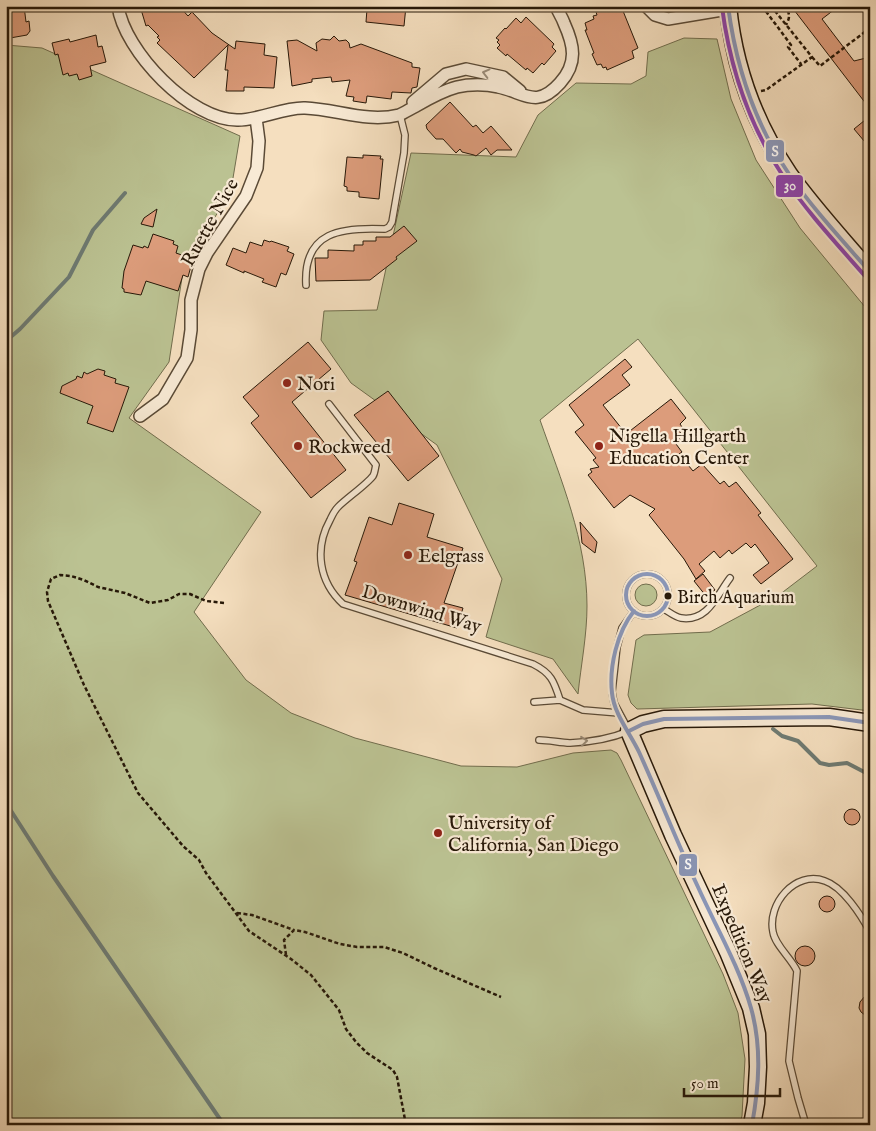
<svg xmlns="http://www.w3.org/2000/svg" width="876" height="1131" font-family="'IM FELL English',serif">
  <rect width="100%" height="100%" fill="#f5dfbf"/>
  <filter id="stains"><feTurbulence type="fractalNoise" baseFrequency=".004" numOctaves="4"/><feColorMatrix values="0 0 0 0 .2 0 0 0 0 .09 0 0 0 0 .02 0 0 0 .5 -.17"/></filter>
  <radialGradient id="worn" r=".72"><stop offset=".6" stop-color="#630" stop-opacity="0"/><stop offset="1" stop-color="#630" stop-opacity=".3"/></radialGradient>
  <!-- green -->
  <path fill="#bbc292" stroke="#716d4d" d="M684 38 717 39 731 99 756 160 800 228 870 313V711L812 704 637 709 631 703 628 695 636 640 644 635 710 632 779 595 817 566 638 339 540 420C561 480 587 541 587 606 587 635 581 665 578 694L553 659 486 637 502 579 437 445 351 383 321 340 324 311 377 310 411 153 516 157 538 115 576 83 631 84 646 76 648 52Z
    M6 45 42 48 240 136 231 190 183 271 169 362 129 418 261 512 194 612 246 680 291 713 355 738 461 766 517 767 573 753 611 750 617 753 621 760 723 974 738 1013 745 1059 742 1116 739 1125H6Z
    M635 595a11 11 0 1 1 22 0a11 11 0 1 1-22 0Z"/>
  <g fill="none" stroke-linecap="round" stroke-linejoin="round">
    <!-- stream -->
    <path stroke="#6e7a72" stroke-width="4" d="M6 341 20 329 69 277 93 230 125 193
      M773 729 782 736 798 741 820 763 829 765 847 763 870 775
      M6 803 53 876 224 1125"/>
  </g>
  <!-- building -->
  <path fill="#dc9c7b" stroke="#271808" d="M6 6H24L26 22 29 21 30 31 27 35 10 38 8 26H6Z
    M140 6H179L188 16 192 12 212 33 235 49 236 41 265 44 264 55 277 57 274 88 244 87V91H226L228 70H225L228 45 194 78 157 43 160 40 157 37 159 36 148 25 146 26Z
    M370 6H406L404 26 366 22 367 9H370Z
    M594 6H621L638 48 632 51 634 58 607 70 606 67 603 68 601 64 597 65 592 54 594 53 585 30H587L585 23 594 19 593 16 597 15Z
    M791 6H839L822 19 854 61 870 57V109Z
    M526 17 554 44 552 47 556 51 544 65 542 63 533 73 527 68 526 70 507 54 506 56 497 48 500 45 497 42 499 40 496 38 505 28 506 29 516 18 521 23Z
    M96 35 98 47 102 46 106 62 90 66 92 76 79 80 77 74 69 76 68 73 63 75 58 54 55 55 52 43 69 39 70 42Z
    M334 36 339 41 346 40 349 43 350 48 361 44 412 63V67L420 68 417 87 412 88 411 93 392 92 391 99 367 96 366 103 353 101 354 97 346 96 350 80 332 82 331 77 312 79V82L292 86 287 41 297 40 317 51 316 43 322 39 330 40Z
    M450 102 473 127 476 125 483 133 491 126 512 150H497L491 155 486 148 476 156 474 155 462 152 460 149 456 153 443 139H436L427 129 426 125Z
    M870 116V148L854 129Z
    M363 155 381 156 380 159H383L379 199 359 197V192L347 191V187L344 186 347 157 363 158Z
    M157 209 153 227 141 224 144 218Z
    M404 226 417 241 396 257 397 259 370 280 316 281 315 258H328V250L354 251V245H363V241H376V237H390Z
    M153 234 174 241 173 244 178 246 176 253 193 259 188 277 183 275 178 291 146 281 141 295 124 292V289L122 288 124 271 133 245 143 248 144 246 148 248Z
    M264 240 270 242 271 241 289 247 287 251 294 254 286 275 281 273 276 287 262 282 264 279 244 271V273L226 265 233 248 246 253 250 242 262 246Z
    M308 342 331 369 292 402 346 470 311 498 251 423 259 416 243 397Z
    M625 359 632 367 622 375 630 385 603 405 626 434 671 399 686 418 680 424 682 427 679 430 681 434 678 437 681 441 676 444 682 452 679 454 693 471 702 464 720 484 724 481 729 487 736 482 761 513 758 515 793 559 761 584 753 575 769 563 755 544 751 548 746 543 732 554 729 550 720 558 714 551 699 564 705 571 696 579 684 559 649 515 655 509 630 495 614 508 588 475 592 472 590 469 599 467 593 460 596 458 575 432 584 425 569 405Z
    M98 369 105 371 104 375 116 379 115 383 129 387 113 432 87 423 93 406 60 393 62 386 76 379 77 376 82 378 84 372 87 374Z
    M388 391 439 456 408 481 354 415Z
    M399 503 434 514 427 537 463 548 444 603 463 608 457 628 345 595 357 562 354 561 369 517 392 525Z
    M580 522 597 542 595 553 582 543Z
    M703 574 715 590 706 596 694 581Z
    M844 817a8 8 0 1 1 16 0a8 8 0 1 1-16 0Z
    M819 904a8 8 0 1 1 16 0a8 8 0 1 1-16 0Z
    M795 956a10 10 0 1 1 20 0a10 10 0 1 1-20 0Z
    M870 990V1019L861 1012 859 1008 860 1002Z"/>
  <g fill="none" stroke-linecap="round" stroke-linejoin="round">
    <defs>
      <path id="lane" d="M306 285C303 231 342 227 385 229L389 227 392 222 404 153 405 135 400 115
        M329 404 376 465C375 468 375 473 373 476 366 485 347 498 338 507 334 511 332 516 330 520 314 549 319 582 343 604L533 664C551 673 554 681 560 700
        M626 595a21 21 0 1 1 42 0a21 21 0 1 1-42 0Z
        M664 609C669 612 675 617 681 618 708 622 717 595 730 578
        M534 702 560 700 583 710 619 713
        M539 740C550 740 560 743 570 743 591 742 610 739 629 731L614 703 612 692 617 647 622 628 634 611
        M806 1125 798 1098 789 1061 797 971C791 958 775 945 773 932 767 904 795 870 825 881 843 887 861 915 870 932"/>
      <path id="street" d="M118 6C124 51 191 121 238 120 260 120 284 107 305 108 336 109 367 123 399 115 404 113 410 109 416 106 428 99 442 91 457 87 469 84 486 84 498 87 524 92 536 110 560 83 578 63 574 45 564 23 562 17 558 12 556 6
        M646 6 655 15 668 19 728 9
        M413 102 446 74 466 69 503 77 520 91
        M140 416 163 399 187 358 191 330V300L199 269 207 253 246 196 257 168 259 141 256 118"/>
      <path id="secondary" d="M728 6C734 67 755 124 789 174 813 208 843 240 870 272
        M752 1125 756 1103 758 1067 757 1034 751 1008 728 952 673 835 629 731 643 724 664 719 829 717 870 723"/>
    </defs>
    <!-- lane casing -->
    <use href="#lane" stroke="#5a4a36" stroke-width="8"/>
    <!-- street casing -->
    <use href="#street" stroke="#5a4a36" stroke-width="14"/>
    <!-- secondary casing -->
    <use href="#secondary" stroke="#271808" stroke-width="19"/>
    <!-- path -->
    <path stroke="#271808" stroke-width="2.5" stroke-dasharray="4 2.5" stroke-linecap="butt" d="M762 6 791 45 788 47 801 64
      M783 6C791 12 790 18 786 25
      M812 57 820 66 870 28
      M761 91 766 90 812 57 771 6
      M224 603 206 601 190 594H179L168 600 150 603 125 593 98 587 84 580 71 576 60 575 51 579 47 592 48 601 84 685 138 793 183 846 199 860 206 873 249 931 291 959 311 975 339 1010 346 1029 356 1042 367 1053 393 1070 397 1077 406 1125
      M237 913 252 915 294 930
      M286 955 284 940 294 930 305 932 340 944 357 947H384L403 953 434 968 501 997"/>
    <!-- lane -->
    <use href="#lane" stroke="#f8ead5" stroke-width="5.5"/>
    <!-- street -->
    <use href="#street" stroke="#f8ead5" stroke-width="11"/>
    <!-- secondary -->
    <use href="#secondary" stroke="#f8ead5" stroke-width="16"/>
    <defs>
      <path id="bus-1" d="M728 6C736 67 755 124 789 174 813 209 842 240 870 272
        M626 595a21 21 0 1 1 42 0a21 21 0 1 1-42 0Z
        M634 611C617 632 609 667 612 693 614 714 630 733 639 752 659 796 677 842 698 887 716 927 739 966 751 1008 762 1047 759 1086 752 1125
        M629 731 643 724 664 719 829 717 870 723"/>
      <path id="bus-2" d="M722 7C730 68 749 125 783 176 807 212 837 244 865 276"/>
    </defs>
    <!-- bus-1 casing -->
    <use href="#bus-1" stroke="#f8ead5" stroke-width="8"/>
    <!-- bus-2 casing -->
    <use href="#bus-2" stroke="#f8ead5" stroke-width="8"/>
    <!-- bus-1 -->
    <use href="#bus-1" stroke="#8a97b9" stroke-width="4"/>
    <!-- bus-2 -->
    <use href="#bus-2" stroke="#8e44ad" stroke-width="4"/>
  </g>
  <!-- one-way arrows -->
  <defs><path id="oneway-chevron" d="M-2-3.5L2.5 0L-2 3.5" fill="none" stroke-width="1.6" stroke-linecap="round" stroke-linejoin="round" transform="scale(1.25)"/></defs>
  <g stroke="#9a8c79">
    <use href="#oneway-chevron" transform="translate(486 73) rotate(-166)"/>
    <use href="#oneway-chevron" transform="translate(584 741) rotate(-6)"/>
  </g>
  <!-- markers -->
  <g fill="#8f2418" stroke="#f8ead5" stroke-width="2">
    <circle cx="287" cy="383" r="5"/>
    <circle cx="298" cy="446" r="5"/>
    <circle cx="599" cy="446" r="5"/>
    <circle cx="408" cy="555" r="5"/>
    <circle cx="438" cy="833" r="5"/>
  </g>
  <circle fill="#271808" stroke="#f8ead5" stroke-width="2" cx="668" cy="596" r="4.5"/>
  <g text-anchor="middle" stroke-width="4.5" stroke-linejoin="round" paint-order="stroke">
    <!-- bus labels -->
    <g font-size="18" fill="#271808" stroke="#f8ead5" text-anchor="start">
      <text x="677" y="603">Birch Aquarium</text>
    </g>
    <!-- street labels -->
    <g font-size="19" fill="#271808" stroke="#f8ead5">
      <text transform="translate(209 222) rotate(-61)" y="7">Ruette Nice</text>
      <text transform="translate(422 608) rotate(17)" y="7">Downwind Way</text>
      <text transform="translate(743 943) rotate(67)" y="7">Expedition Way</text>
    </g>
    <!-- poi labels -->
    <g font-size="19" fill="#271808" stroke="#f8ead5" text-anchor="start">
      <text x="297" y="390">Nori</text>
      <text x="609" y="442">Nigella Hillgarth<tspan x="609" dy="22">Education Center</tspan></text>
      <text x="308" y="453">Rockweed</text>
      <text x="418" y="562">Eelgrass</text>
      <text x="448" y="829">University of<tspan x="448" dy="22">California, San Diego</tspan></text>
    </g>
  </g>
  <g stroke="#f8ead5" stroke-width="2">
    <rect x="765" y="139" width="20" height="24" rx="5" fill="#8a97b9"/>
    <rect x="775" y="174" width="29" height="24" rx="5" fill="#8e44ad"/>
    <rect x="678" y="853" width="20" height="24" rx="5" fill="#8a97b9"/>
  </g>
  <g font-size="14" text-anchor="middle" font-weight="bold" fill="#fff">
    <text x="775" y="156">S</text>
    <text x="790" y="190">30</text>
    <text x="688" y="869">S</text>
  </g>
  <!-- margin -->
  <rect width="876" height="1131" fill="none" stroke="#f5dfbf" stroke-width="25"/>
  <rect x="8" y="8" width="861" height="1116" fill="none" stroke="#271808" stroke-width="2.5"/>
  <rect x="12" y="12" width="851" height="1106" fill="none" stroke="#271808"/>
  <!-- scale -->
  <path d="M684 1088v8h96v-8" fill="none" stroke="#271808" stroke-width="2.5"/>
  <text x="691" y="1088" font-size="15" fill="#271808" stroke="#f8ead5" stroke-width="4" paint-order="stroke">50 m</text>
  <rect width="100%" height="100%" filter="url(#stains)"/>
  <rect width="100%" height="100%" fill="url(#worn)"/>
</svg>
